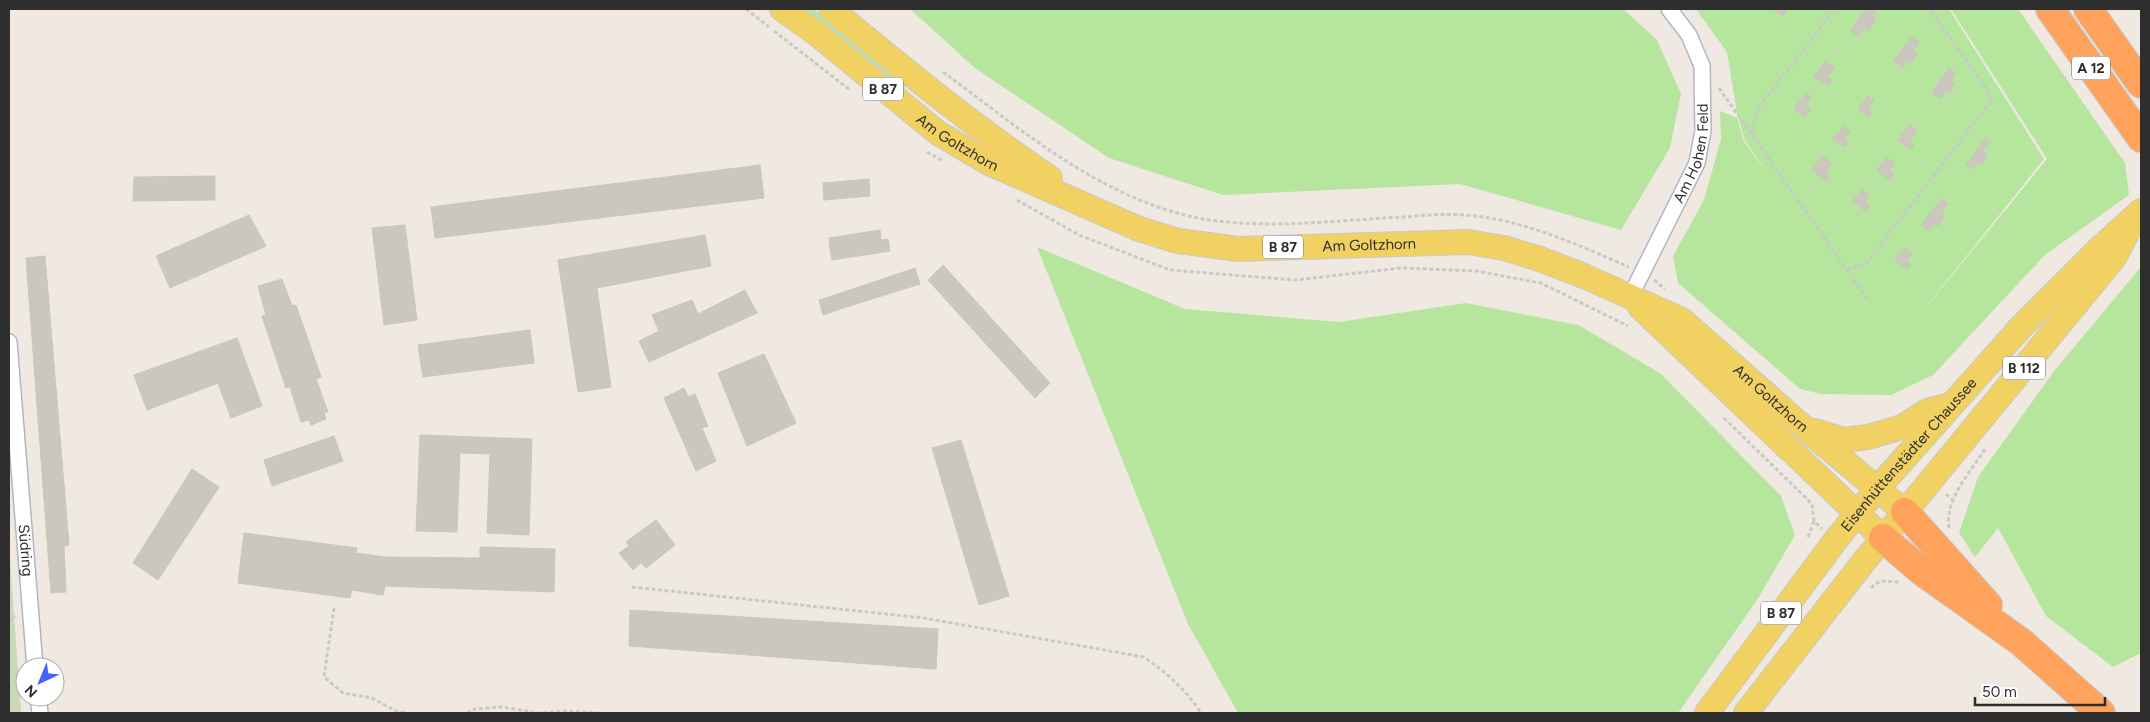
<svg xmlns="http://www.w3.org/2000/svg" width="2150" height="722" font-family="Figtree,sans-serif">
  <rect width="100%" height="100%" fill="#efe9e1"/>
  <!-- green -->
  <path fill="#b6e59e" d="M800 9H814L907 84 901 92Z
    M910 9H1623L1657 40 1681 94 1670 148 1621 230 1460 184 1223 195 1109 158 975 68Z
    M1696 9H1949L2044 159 1909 328 2047 159 1951 9H2018L2125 163 2129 195 2045 255 1933 375 1891 395 1821 394 1800 389 1678 283 1673 256 1704 200 1721 139 1720 111 1737 118 1744 142 1771 177 1745 141 1737 113 1727 52Z
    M1037 247 1185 309 1339 322 1466 303 1578 325 1660 373 1781 496 1795 535 1759 597 1678 713H1238L1188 624Z
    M2141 267V653L2113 667 2046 616 1998 528 1975 557 1959 533 1978 477 2055 370Z"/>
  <!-- cemetery -->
  <path fill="#c8d9b8" d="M9 545 21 713H9Z"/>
  <!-- building -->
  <path fill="#cbc7bf" stroke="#cbc5ba" d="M1773 9H1784L1787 10 1783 16Z
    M1865 9 1876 10 1872 16 1876 19 1873 24 1860 16Z
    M1860 16 1873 24 1868 31 1864 28 1859 36 1851 31Z
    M1912 37 1919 42 1913 50 1918 54 1915 57 1903 48Z
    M1903 48 1915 57 1911 63 1908 61 1903 68 1893 61Z
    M1825 61 1834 67 1827 77 1832 80 1828 86 1814 77Z
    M1949 68 1956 73 1951 81 1955 83 1952 88 1940 80Z
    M1940 80 1952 88 1949 93 1945 91 1940 99 1932 93Z
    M1806 93 1811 97 1805 106 1810 110 1805 117 1794 109Z
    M1868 96 1874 100 1868 109 1871 112 1868 117 1858 109Z
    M1909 125 1917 131 1909 141 1914 145 1911 149 1898 140Z
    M1843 126 1850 131 1844 139 1848 142 1844 147 1833 139Z
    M1985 138 1990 142 1983 152 1988 155 1985 159 1975 152Z
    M1975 152 1985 159 1981 165 1977 162 1972 169 1966 165Z
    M1822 156 1832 163 1825 172 1830 175 1826 181 1812 171Z
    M1887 157 1895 164 1889 171 1894 175 1890 181 1877 170Z
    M760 165 764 198 435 238 431 207Z
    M215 176V200L133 201 134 177Z
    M869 179 870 196 824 200 823 183Z
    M1862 189 1870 196 1865 202 1870 205 1865 211 1853 201Z
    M1941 199 1948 204 1941 213 1945 216 1942 221 1931 212Z
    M1931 212 1942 221 1938 226 1935 223 1928 231 1921 225Z
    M249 215 266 246 170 288 156 256Z
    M405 225 417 320 384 325 372 228Z
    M880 230 881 240 830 248 829 238Z
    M705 235 711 266 597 288 611 387 578 392 558 260Z
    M888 239 890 251 832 260 830 248Z
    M1905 248 1912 254 1906 261 1911 264 1907 269 1895 260Z
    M45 256 69 545 64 546 66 592 51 593 26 258Z
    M943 265 1050 383 1035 398 928 280Z
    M915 268 920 284 843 308 838 294Z
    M282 279 292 306 296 305 321 377 316 379 328 412 324 413 326 419 311 425 309 420 301 422 290 387 286 388 262 316 266 315 258 286Z
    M745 290 757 313 649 362 639 341 659 331 652 315 692 300 698 314Z
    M838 294 843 308 823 315 819 300Z
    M530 330 534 363 423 377 418 345Z
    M237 338 262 406 231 418 218 383 147 410 134 375Z
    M764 354 796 423 747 446 718 373Z
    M684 388 688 397 695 394 708 426 702 428 716 461 696 471 664 398Z
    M420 435 532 439 529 535 487 533 490 454 460 453 457 532 416 531Z
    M334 436 343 461 272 486 264 460Z
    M961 440 1009 596 979 605 932 448Z
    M192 469 219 487 158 580 133 563Z
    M656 520 675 545 646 568 641 563 633 570 619 553 629 546 626 542Z
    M244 533 357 548 356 553 385 557 480 558V547L555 549 554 592 385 586 383 595 352 590 350 598 238 583Z
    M630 610 938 629 936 669 629 646Z"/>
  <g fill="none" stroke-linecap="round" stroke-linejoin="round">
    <defs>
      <g id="street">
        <path id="s1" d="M1630 297 1697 163 1703 131 1702 66 1689 35 1669 9"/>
        <path id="s2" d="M9 342 35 667"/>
        <path d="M38 697 40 713"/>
      </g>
      <g id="primary">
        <path id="s3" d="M782 9 817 34 938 133 989 163 1139 229 1178 241 1238 249 1468 242 1504 248 1540 259 1584 276 1682 320 1795 420 1905 512"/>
        <path d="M831 9C902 68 973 126 1050 178"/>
        <path d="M1640 307 1883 538"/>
        <path d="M1815 431 1843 440 1868 437 1902 427 1927 411 1950 405"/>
        <path id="s4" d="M1707 713 1835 541 1877 489 2021 327 2098 250 2141 211"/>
        <path d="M1746 713 1862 564 2114 258 2129 229"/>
      </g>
      <path id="highway" d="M2050 9 2141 138
        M2088 9 2141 84
        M1905 512 1988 605
        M1883 538 1920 570 2021 642 2101 713"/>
    </defs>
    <!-- street casing -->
    <use href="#street" stroke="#b4b7c1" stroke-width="18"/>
    <!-- primary casing -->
    <use href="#primary" stroke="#c9c9c9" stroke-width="26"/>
    <!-- highway casing -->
    <use href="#highway" stroke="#c9c9c9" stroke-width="30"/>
    <!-- path -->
    <path stroke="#c9c9c9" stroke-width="3" stroke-dasharray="4 2.5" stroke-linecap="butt" d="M746 9 769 27
      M774 31 850 90
      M943 72C1018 127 1093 192 1185 215 1251 232 1336 220 1404 217 1427 215 1452 213 1475 216 1529 222 1580 246 1629 267
      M1719 88 1868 300
      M1752 132 1759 107 1835 9
      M927 152 943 161
      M1017 200 1079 235 1170 270 1295 280 1401 268 1476 271 1541 283 1628 326
      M1847 270 1867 263 1993 98 1930 9
      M1654 280 1665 289
      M1724 418 1812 504 1814 521 1822 529
      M1946 494 1952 499
      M1949 528C1945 498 1970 473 1985 449
      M1808 537 1814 521
      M632 587 924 618 1144 657C1166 672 1186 690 1201 713
      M1871 588 1880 581 1900 582
      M334 608 324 677 343 693 372 698 396 711 406 713
      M9 621 15 616
      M467 713 475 709 502 707 538 713 567 711 601 713"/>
    <!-- street -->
    <use href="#street" stroke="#fff" stroke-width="15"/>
    <!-- primary -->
    <use href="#primary" stroke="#f2d163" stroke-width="24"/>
    <!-- highway -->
    <use href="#highway" stroke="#ffa35c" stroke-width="28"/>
  </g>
  <g text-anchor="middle" stroke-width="4" stroke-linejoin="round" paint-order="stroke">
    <!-- shield labels -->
    <g fill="#fff" stroke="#6d6d6d" stroke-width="1">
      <rect x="2072" y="56.5" width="38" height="23" rx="4"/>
      <rect x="863" y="77.5" width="40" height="23" rx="4"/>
      <rect x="1263" y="235.5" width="40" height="23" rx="4"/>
      <rect x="2003" y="356.5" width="42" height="23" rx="4"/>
      <rect x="1761" y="601.5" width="40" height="23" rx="4"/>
    </g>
    <g font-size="14" font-weight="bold" fill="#2e2e2e">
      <text x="2091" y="73">A 12</text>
      <text x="883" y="94">B 87</text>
      <text x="1283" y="252">B 87</text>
      <text x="2024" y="373">B 112</text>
      <text x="1781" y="618">B 87</text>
    </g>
    <!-- street labels -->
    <g font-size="15" fill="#2e2e2e" stroke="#fff">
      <text dy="5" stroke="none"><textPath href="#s3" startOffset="221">Am Goltzhorn</textPath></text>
      <text dy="5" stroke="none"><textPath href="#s1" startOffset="158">Am Hohen Feld</textPath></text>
      <text dy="5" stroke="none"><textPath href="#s3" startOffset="655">Am Goltzhorn</textPath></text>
      <text dy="5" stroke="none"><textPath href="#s3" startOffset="1101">Am Goltzhorn</textPath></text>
      <text dy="5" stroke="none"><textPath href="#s4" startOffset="328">Eisenhüttenstädter Chaussee</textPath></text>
      <text dy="5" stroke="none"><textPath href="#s2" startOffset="209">Südring</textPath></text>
    </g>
  </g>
  <!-- border -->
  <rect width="2150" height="722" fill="none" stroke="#2e2e2e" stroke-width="20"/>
  <!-- north arrow -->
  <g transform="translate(40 682) rotate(224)"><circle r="24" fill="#ffffff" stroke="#ababab"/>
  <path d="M0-4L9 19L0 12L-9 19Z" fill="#4264fb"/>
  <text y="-8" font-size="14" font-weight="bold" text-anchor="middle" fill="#2e2e2e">N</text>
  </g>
  <!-- scale -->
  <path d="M1975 697v8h130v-8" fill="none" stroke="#2e2e2e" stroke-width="2.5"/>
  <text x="1982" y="697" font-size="15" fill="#2e2e2e" stroke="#ffffff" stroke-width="4" paint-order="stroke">50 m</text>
</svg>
